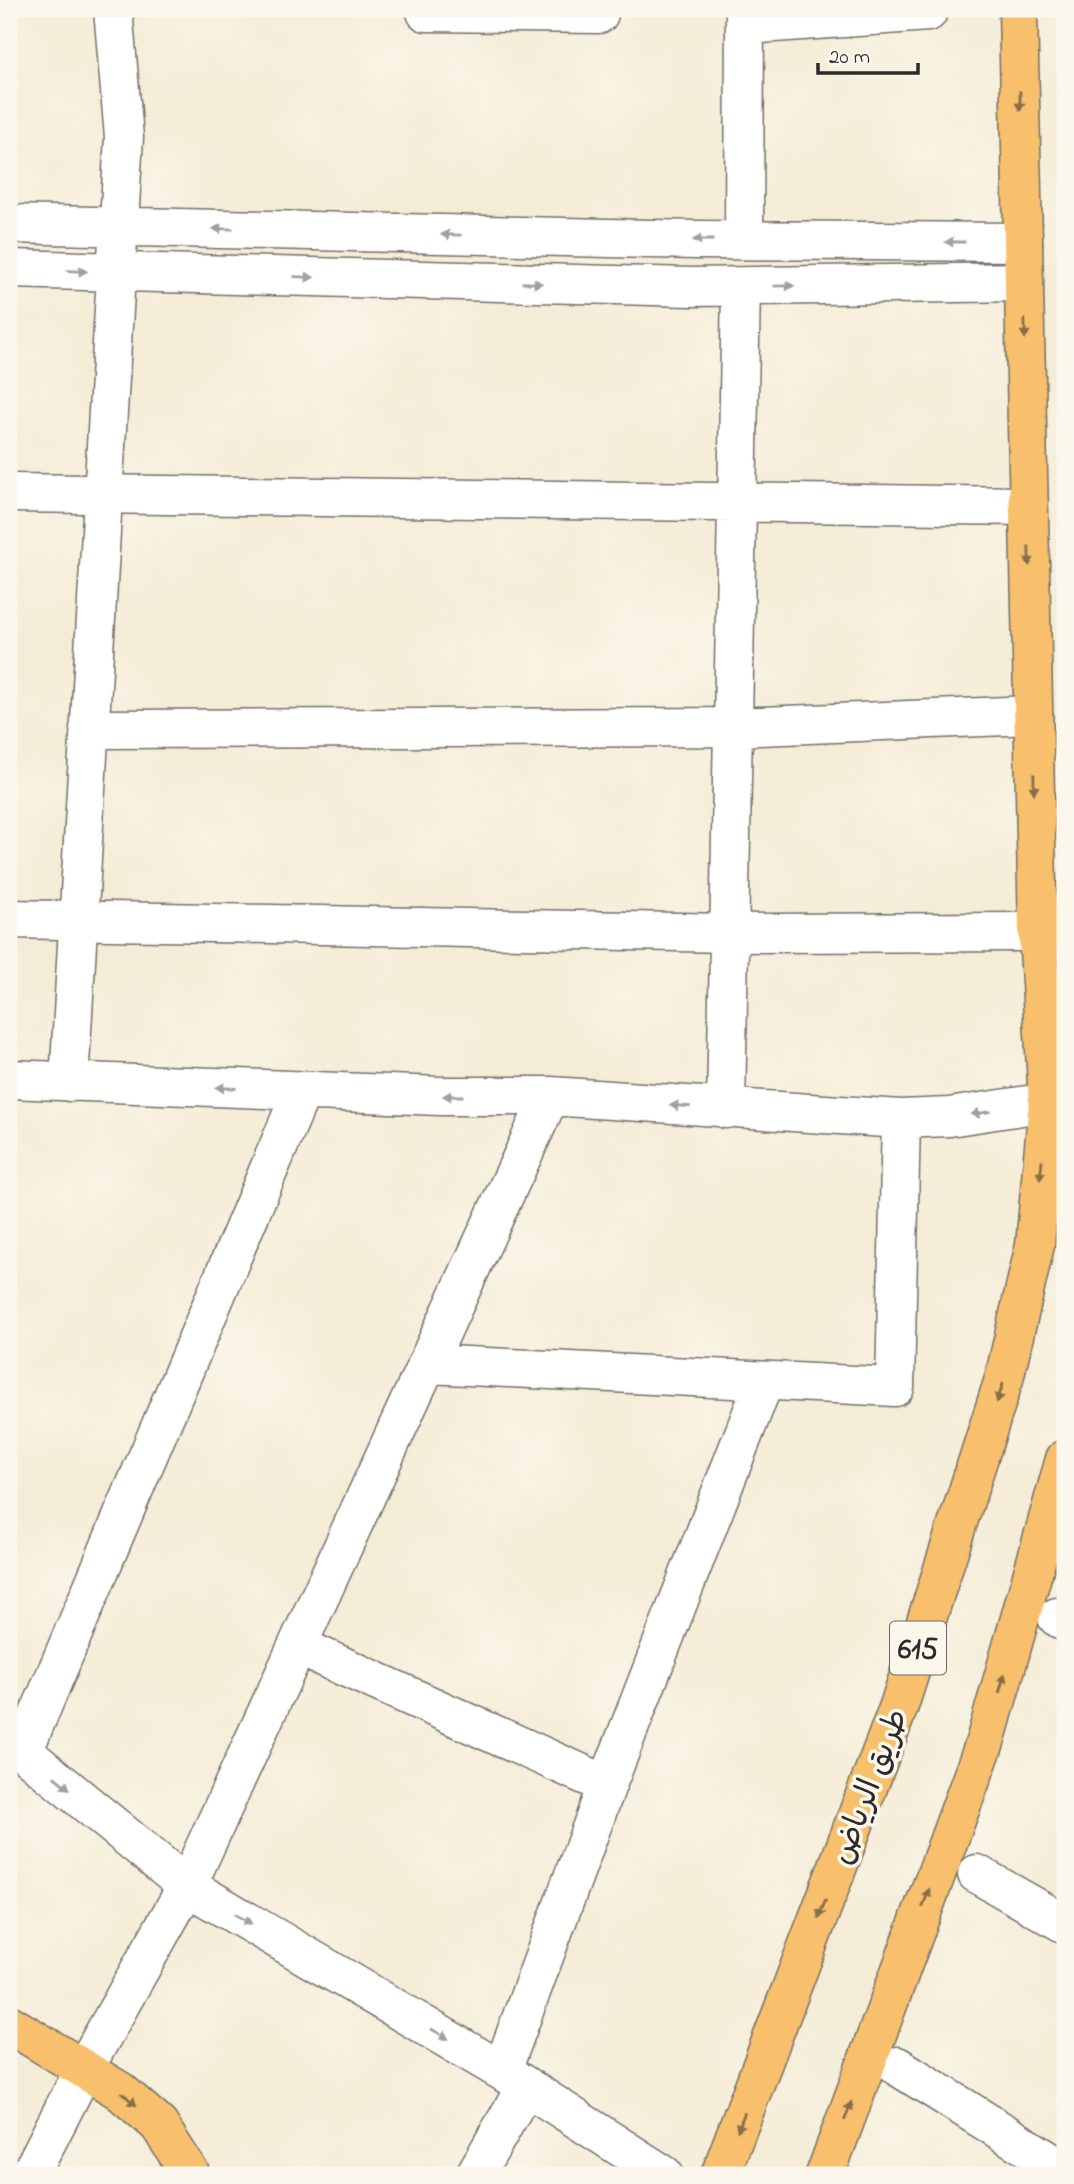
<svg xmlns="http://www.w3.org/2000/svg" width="1074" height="2184" font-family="'Indie Flower','Playpen Sans Arabic',sans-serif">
  <rect width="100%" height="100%" fill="#fbf7ec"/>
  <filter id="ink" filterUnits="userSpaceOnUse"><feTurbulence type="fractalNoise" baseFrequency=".0143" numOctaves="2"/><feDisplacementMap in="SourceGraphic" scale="14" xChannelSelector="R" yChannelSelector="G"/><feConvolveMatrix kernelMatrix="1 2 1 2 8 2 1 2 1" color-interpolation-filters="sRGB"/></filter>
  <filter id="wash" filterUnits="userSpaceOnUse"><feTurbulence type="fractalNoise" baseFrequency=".00686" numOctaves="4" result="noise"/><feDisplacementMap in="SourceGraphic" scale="28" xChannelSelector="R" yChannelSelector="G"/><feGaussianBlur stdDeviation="1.57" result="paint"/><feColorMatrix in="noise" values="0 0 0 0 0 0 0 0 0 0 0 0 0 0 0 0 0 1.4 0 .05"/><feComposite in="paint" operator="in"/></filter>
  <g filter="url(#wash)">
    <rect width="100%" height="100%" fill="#f4ecd6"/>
  </g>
  <g filter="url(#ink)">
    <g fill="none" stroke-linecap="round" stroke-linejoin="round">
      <defs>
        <path id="minor" d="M426 9V12L599 14V9
          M745 25 928 12
          M9 224 696 240 1023 242
          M744 240 745 9
          M9 269 691 287 1024 282
          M9 493 1028 506
          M89 729 733 727 1033 715
          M9 919 729 933 1038 932
          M9 1079 440 1096H550L901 1119 949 1117 1048 1102
          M69 1082 124 137 113 9
          M726 1109 741 287
          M428 1364 895 1387 901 1119
          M1057 1617 1065 1622
          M298 1646 607 1785
          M9 1740 187 1886 502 2071 664 2175
          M23 1752 302 1091
          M977 1874 1065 1924
          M897 2066 1065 2171
          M502 2071 607 1785 764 1382
          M30 2175 84 2069 187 1886 550 1096
          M475 2175 525 2088"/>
        <path id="major" d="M1018 9 1038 932 1048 1102
          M9 2024 120 2091 159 2125 191 2175"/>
        <path id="highway" d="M720 2175 899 1706 1004 1379 1035 1245 1048 1102 1065 1100
          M825 2175 985 1742 1065 1459"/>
      </defs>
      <!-- minor casing -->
      <use href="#minor" stroke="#716f67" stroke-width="41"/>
      <!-- major casing -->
      <use href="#major" stroke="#716f67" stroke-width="41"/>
      <!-- highway casing -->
      <use href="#highway" stroke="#716f67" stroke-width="41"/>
      <!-- minor -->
      <use href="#minor" stroke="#fff" stroke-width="38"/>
      <!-- major -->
      <use href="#major" stroke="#f8bf6c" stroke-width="38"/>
      <!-- highway -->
      <use href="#highway" stroke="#f8bf6c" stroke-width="38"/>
    </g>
    <!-- one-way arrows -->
    <defs><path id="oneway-solid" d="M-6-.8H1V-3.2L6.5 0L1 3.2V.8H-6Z" transform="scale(1.75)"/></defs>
    <g fill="#876e48">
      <use href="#oneway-solid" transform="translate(1020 101) rotate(89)"/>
      <use href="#oneway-solid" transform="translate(1025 329) rotate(89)"/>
      <use href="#oneway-solid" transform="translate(1029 556) rotate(89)"/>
      <use href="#oneway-solid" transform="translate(1034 784) rotate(89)"/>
      <use href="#oneway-solid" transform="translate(1041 1170) rotate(96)"/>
      <use href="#oneway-solid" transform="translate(1000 1393) rotate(108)"/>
      <use href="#oneway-solid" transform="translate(1002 1683) rotate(-74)"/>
      <use href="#oneway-solid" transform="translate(926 1898) rotate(-70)"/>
      <use href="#oneway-solid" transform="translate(822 1909) rotate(111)"/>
      <use href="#oneway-solid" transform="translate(129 2099) rotate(42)"/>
      <use href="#oneway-solid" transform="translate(848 2111) rotate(-70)"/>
      <use href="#oneway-solid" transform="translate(741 2122) rotate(111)"/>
    </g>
    <g fill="#a0a0a0">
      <use href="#oneway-solid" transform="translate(223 229) rotate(-179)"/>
      <use href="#oneway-solid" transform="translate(451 235) rotate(-179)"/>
      <use href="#oneway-solid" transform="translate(703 240) rotate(180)"/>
      <use href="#oneway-solid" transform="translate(955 242) rotate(-180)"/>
      <use href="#oneway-solid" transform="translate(77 271) rotate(2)"/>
      <use href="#oneway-solid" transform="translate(304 277) rotate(2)"/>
      <use href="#oneway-solid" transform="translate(532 283) rotate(2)"/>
      <use href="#oneway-solid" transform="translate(784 286) rotate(-1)"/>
      <use href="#oneway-solid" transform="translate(226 1088) rotate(-178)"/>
      <use href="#oneway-solid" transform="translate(453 1096) rotate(180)"/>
      <use href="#oneway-solid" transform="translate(680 1106) rotate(-176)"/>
      <use href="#oneway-solid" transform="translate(981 1113) rotate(171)"/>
      <use href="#oneway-solid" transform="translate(62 1783) rotate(39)"/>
      <use href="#oneway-solid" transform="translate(243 1919) rotate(30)"/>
      <use href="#oneway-solid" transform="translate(440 2034) rotate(30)"/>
    </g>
  </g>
  <g text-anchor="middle" stroke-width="7" stroke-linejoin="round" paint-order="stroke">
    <!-- shield labels -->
    <rect fill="#fbf7ec" stroke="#696865" stroke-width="2" x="890" y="1621.5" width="56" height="53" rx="5"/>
    <g font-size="30" font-weight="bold" fill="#2b2b2b">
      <text x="918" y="1658">615</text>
    </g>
    <!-- street labels -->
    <g font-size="32" fill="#2b2b2b" stroke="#fbf7ec">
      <text transform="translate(868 1786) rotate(-69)" y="11">طريق الرياض</text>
    </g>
  </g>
  <!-- margin -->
  <rect width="1074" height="2184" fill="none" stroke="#fbf7ec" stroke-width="35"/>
  <!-- scale -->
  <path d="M818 63v10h100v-10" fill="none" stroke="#2b2b2b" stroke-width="3.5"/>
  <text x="829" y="63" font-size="21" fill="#2b2b2b" stroke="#fbf7ec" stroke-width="5" paint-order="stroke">20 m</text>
</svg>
